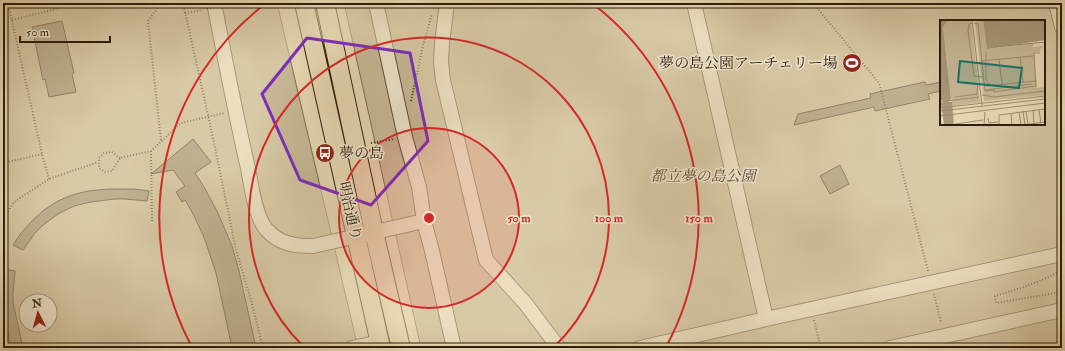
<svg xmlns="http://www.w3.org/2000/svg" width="1065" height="351" font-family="'IM FELL Double Pica','Noto Serif JP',serif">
  <rect width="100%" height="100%" fill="#e8d9b4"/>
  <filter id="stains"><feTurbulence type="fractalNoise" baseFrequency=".005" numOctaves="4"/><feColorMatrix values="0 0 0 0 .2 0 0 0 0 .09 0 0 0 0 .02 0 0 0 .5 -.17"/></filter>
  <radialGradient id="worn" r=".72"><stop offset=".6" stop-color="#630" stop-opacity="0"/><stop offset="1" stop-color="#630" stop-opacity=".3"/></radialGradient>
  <!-- green -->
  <path fill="#c8b998" stroke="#7a6a52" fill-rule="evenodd" d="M3 3H277L358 348H3ZM26 301H50V325H26Z
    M344 3H1062V348H421ZM941 21H1044V124H941Z"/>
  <!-- building -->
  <path fill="#8d7e64" stroke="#2b1c0d" d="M62 21 74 73 72 74 76 92 49 97 45 79 43 80 32 27Z
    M925 82 926 85 941 82V91L928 94 930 99 875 111 874 107 794 125 798 114 871 98 870 94Z
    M193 139 211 162 195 173 204 187 217 211 232 246 239 271 256 348H232L216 273 204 237 191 210 185 200 182 202 176 192 185 186 173 170 151 174Z
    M840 165 849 184 830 194 820 176Z
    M109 189H134L149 191 147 201 125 199H115L91 202 74 206 58 214 42 226 35 233 23 250 13 245 21 233 34 219 44 210 58 201 72 195 88 191Z
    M5 269 15 271 13 293V302L23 348H11L4 315 3 277Z"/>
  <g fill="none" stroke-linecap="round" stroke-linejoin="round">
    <defs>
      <path id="minor" d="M214 3C225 58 235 113 248 168 251 184 255 216 266 229 279 244 294 246 313 246L424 221
        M376 3 405 137 419 187 424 221 432 251 454 348
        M447 3 442 43 441 62 443 80 486 260 525 303 559 348
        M694 3 766 319
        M1056 3 1062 27
        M352 348 380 342
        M640 348 766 319 1062 254
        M890 348 1062 310"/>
      <path id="major" d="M304 3 381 348
        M325 3 374 232 401 348"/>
    </defs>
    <!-- minor casing -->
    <use href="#minor" stroke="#5a4b37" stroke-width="16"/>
    <!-- major casing -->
    <use href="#major" stroke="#2b1c0d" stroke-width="20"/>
    <!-- path -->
    <path stroke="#2b1c0d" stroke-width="2" stroke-dasharray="1 2" stroke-linecap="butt" d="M8 3 42 154 49 179
      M161 3 148 21 161 141
      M183 3 212 133 236 250 251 300 263 348
      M813 3 879 83 928 271
      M185 13 202 10
      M12 20 80 3
      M411 101 423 46 432 14
      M371 143 394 139
      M151 151 152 221
      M120 158 112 152 104 153 99 158V168L105 172 112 171 120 158 151 151 181 123 224 113
      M3 163 42 154
      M3 219 14 202 49 179 98 162
      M1062 270C1041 282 1018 289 995 296L996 303 1062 292
      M934 294 941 323
      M814 320 821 348"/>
    <!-- minor -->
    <use href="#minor" stroke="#f0e6ce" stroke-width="14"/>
    <!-- major -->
    <use href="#major" stroke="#e8d9b4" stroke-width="18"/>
    <!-- path-bridge -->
    <path stroke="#2b1c0d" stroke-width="2" stroke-dasharray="1 2" stroke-linecap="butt" d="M207 9 232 3"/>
  </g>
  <!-- marked area -->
  <path d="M0 0H1065V351H0ZM307 38 410 53 428 141 371 205 300 180 262 94Z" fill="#e8d9b4" fill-opacity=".55" fill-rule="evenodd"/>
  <path fill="none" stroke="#7b2cbf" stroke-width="3" stroke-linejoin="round" d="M307 38 410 53 428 141 371 205 300 180 262 94Z"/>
  <!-- distance rings -->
  <circle cx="429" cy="218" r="90" fill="#d62828" fill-opacity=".12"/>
  <g fill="none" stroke="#d62828" stroke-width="2">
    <circle cx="429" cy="218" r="90"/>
    <path d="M304 347A180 180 0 1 1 554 347"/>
    <path d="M192 347A270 270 0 0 1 265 4M593 4A270 270 0 0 1 666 347"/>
  </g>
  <!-- icons -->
  <defs>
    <symbol id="stadium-disc" viewBox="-11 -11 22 22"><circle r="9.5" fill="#8f2418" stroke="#f0e6ce"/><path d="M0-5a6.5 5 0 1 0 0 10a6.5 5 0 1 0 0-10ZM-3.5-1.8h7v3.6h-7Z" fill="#fff"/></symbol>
    <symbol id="bus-disc" viewBox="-11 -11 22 22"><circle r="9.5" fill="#8f2418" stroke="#f0e6ce"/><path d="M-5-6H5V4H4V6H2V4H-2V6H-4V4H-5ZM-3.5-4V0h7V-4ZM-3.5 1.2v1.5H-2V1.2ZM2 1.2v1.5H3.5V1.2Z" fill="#fff"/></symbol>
  </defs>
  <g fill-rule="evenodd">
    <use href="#stadium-disc" x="841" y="52" width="22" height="22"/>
    <use href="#bus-disc" x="314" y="142" width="22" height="22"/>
  </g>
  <g text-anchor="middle" stroke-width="3" stroke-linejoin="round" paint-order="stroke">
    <!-- poi labels -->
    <g font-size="15" fill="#2b1c0d" stroke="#f0e6ce" text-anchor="end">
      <text x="838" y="68">夢の島公園アーチェリー場</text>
      <text x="339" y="158" text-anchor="start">夢の島</text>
    </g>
    <!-- park labels -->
    <g font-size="15" font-style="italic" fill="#5a4b37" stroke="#f0e6ce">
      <text x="703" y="181">都立夢の島公園</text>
    </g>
    <!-- street labels -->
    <g font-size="15" fill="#2b1c0d" stroke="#f0e6ce">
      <text transform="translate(350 211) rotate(77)" y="5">明治通り</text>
    </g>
  </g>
  <!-- overview -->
  <g transform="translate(940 20)">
    <rect width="105" height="105" fill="#e8d9b4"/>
    <path d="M8 0H31L40 82 12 86 3 7ZM35 0H43L47 29 93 23V27L105 26 100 29V34H94L97 68 105 67V75L44 81Z" fill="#c8b998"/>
    <path d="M0 0H8L3 7 11 79 8 82H12L14 105H4L1 83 5 82 1 80 0 70ZM43 0H105V20L47 29Z" fill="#a8997b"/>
    <path fill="none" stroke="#9c8d71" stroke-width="1" d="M32 0 42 85M32 3 29 4 28 11 34 56 43 57M34 3 38 4 45 71 55 70M55 27 105 22M46 32V59L50 66M80 37 83 62M59 40 62 64M41 41 93 36M47 66 96 61M46 70 92 64M53 72 96 66 94 33M42 75 54 77 105 71M15 77 37 74 38 64 40 63M0 82 39 77M0 88 105 76M93 90 94 104M99 90 101 103M0 91 105 79M83 91 85 105M86 91 88 104M79 92 81 105M71 93 72 105M0 96 105 83M48 98 49 103 58 102M15 104 43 100M44 105 45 92M59 105V95L105 89M84 105 105 102"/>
    <path fill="#0f766e" fill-opacity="0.15" stroke="#0f766e" stroke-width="2" d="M20 41 82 48 79 68 18 62Z"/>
    <rect width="105" height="105" fill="none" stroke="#2b1c0d" stroke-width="2"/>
  </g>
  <circle cx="429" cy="218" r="6" fill="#d62828" stroke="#f0e6ce" stroke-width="2"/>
  <g font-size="12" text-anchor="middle" font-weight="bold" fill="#d62828" stroke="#f0e6ce" stroke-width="3" stroke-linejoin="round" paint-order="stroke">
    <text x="519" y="222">50 m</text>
    <text x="609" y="222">100 m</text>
    <text x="699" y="222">150 m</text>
  </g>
  <!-- margin -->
  <rect width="1065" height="351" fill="none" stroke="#e8d9b4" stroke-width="16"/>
  <rect x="4" y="4" width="1057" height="343" fill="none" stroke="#2b1c0d" stroke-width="2"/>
  <rect x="8" y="8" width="1049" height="335" fill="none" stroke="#2b1c0d"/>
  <!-- north arrow -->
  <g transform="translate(38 313) rotate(354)"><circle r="19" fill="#f0e6ce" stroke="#a19581"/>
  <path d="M0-3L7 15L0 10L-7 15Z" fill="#8f2418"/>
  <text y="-6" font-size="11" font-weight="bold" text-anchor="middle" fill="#2b1c0d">N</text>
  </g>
  <!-- scale -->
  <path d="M20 36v6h90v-6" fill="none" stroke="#2b1c0d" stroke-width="2"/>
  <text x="26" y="36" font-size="12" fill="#2b1c0d" stroke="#f0e6ce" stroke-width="3" paint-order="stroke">50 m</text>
  <rect width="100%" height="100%" filter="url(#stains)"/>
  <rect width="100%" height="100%" fill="url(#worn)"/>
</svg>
